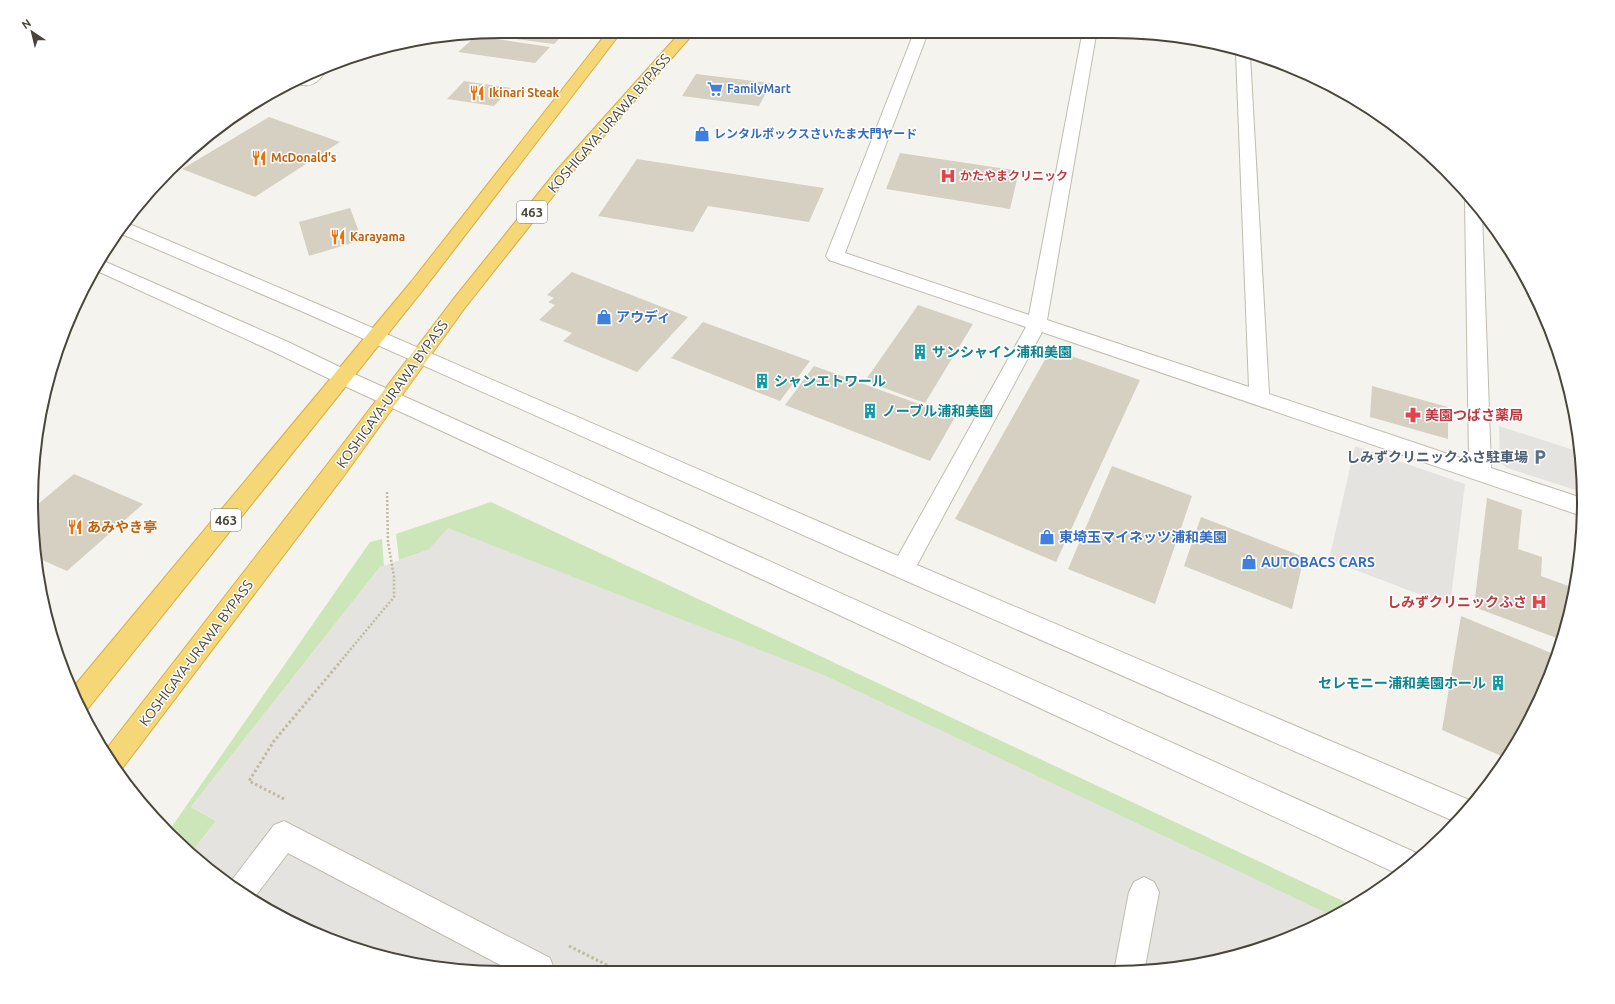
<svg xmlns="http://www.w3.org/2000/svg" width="1615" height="1004" font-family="Ubuntu,'Noto Sans JP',sans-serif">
  <rect width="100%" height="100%" fill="#f5f3ed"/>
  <!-- green -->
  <path fill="#cde6b9" d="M491 502 1354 906 1299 931 428 550 399 560 396 534Z
    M382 539 384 566 380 567 191 807 216 821 191 853 168 832 370 542Z"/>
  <!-- parking -->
  <path fill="#e5e3e0" d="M1499 426 1580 452 1582 492 1507 468 1500 462Z
    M1355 446 1465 484 1450 606 1329 560Z
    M448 528 824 675 1333 916 1235 957 1144 972 441 969 322 937 215 876 191 853 216 821 191 807 380 567 428 550Z"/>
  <!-- building -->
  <path fill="#d6d0c2" d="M511 35H563L554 44 508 38Z
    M476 36 550 47 535 63 458 52Z
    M696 74 771 83 759 106 682 96Z
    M464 81 511 88 494 106 447 99Z
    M269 117 340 142 255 197 182 169Z
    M900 153 1019 171 1010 209 886 189Z
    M637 159 824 188 809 222 708 206 693 232 598 216Z
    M350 208 362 240 309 256 299 222Z
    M572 272 688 317 637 372 563 341 572 333 539 320 555 305 548 302 554 298 547 295Z
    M918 305 973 324 925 403 865 381Z
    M703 322 810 361 780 401 671 358Z
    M1051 349 1140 380 1056 562 955 519Z
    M814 366 955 417 930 461 785 405Z
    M1372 386 1448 407V439L1370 417Z
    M1112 466 1192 496 1155 604 1068 569Z
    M74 474 143 504 67 571 38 558 32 509Z
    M1487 498 1522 510 1518 549 1542 557 1541 576 1574 588 1568 624 1562 640 1474 607Z
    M1201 517 1304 557 1292 609 1184 566Z
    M1461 616 1556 655 1535 711 1506 758 1442 730Z"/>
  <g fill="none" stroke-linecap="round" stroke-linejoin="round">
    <defs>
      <path id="minor" d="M913 35H927L845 253 1029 315 1082 35H1096L1047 320 1249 387 1236 53 1250 55 1269 394 1469 461 1465 200 1467 197 1470 196 1482 212 1491 468 1582 498V516L1042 332 917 565 1474 802 1456 822 895 576 308 314 117 232 124 222 127 223 322 306 898 556 1026 327 829 260 826 256Z
        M323 70 325 72C318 83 309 89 297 83Z
        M99 259 288 342 350 372 1421 855 1422 857 1398 874 336 382 274 352 93 269Z
        M284 821 550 958 554 969H508L288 853 254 898 229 884 274 825Z
        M1144 877 1154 882 1159 892 1144 972H1114L1129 892 1134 882Z"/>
      <path id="highway" d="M605 35H619L423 290 86 711 83 712 71 690 411 282Z
        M678 35H692L569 176 464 309 346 473 118 774 104 752 330 461 452 301 557 170Z"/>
    </defs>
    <!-- minor casing -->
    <use href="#minor" stroke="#c0bcaf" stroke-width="2"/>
    <!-- highway casing -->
    <use href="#highway" stroke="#d4ae47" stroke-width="2"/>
    <!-- path-far1 -->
    <path stroke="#c1b9a1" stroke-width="2.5" stroke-dasharray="2 2" stroke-linecap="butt" d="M340 662 394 597V577L388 542 387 491"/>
    <!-- path -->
    <path stroke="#c1b9a1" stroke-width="3" stroke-dasharray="2.5 2.5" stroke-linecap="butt" d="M284 799 249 781 274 741 341 661
      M569 946 617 970"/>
    <!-- minor -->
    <use href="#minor" fill="#fff" fill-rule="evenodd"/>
    <!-- highway -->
    <use href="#highway" fill="#f5d778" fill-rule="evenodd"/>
  </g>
  <!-- icons -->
  <defs>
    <symbol id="supermarket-bare" viewBox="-9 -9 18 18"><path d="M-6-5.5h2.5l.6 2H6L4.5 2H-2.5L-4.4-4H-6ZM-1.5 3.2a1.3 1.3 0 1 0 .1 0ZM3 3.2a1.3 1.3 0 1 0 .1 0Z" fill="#3f7fe0" stroke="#fff" stroke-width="2.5" paint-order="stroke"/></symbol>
    <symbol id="restaurant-bare" viewBox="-9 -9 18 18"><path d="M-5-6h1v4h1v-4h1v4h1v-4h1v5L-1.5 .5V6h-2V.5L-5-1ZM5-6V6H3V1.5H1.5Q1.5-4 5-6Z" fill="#e8710a" stroke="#fff" stroke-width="2.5" paint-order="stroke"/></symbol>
    <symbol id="shop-bare" viewBox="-9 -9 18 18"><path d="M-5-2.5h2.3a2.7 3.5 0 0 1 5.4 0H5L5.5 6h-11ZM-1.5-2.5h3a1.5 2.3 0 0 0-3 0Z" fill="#3f7fe0" stroke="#fff" stroke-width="2.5" paint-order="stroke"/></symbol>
    <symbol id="hospital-bare" viewBox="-9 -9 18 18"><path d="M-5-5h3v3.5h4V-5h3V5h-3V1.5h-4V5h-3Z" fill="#e0444e" stroke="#fff" stroke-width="2.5" paint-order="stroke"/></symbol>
    <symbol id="building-bare" viewBox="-9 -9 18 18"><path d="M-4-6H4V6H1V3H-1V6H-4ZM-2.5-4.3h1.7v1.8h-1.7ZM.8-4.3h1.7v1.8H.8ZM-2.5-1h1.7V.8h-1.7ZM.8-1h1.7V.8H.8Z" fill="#0f9aa8" stroke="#fff" stroke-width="2.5" paint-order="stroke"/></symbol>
    <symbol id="pharmacy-bare" viewBox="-9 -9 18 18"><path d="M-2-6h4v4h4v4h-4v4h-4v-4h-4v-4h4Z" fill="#e0444e" stroke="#fff" stroke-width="2.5" paint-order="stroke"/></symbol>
    <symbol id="parking-bare" viewBox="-9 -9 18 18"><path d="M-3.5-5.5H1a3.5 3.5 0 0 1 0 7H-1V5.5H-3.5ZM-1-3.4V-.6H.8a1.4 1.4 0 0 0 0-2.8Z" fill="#5c6f8a" stroke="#fff" stroke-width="2.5" paint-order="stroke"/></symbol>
  </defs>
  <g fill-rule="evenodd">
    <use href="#supermarket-bare" x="704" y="78" width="22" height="22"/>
    <use href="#restaurant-bare" x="466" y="82" width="22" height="22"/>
    <use href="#shop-bare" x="691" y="123" width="22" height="22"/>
    <use href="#restaurant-bare" x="248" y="147" width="22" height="22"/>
    <use href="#hospital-bare" x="937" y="165" width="22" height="22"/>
    <use href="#restaurant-bare" x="327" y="226" width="22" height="22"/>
    <use href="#shop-bare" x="593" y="306" width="22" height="22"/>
    <use href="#building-bare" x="909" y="341" width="22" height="22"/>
    <use href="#building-bare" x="751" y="370" width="22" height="22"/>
    <use href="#building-bare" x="859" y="400" width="22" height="22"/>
    <use href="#pharmacy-bare" x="1402" y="404" width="22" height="22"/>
    <use href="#parking-bare" x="1529" y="446" width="22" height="22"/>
    <use href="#restaurant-bare" x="64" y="516" width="22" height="22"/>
    <use href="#shop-bare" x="1036" y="526" width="22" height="22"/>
    <use href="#shop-bare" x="1238" y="551" width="22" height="22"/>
    <use href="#hospital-bare" x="1528" y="591" width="22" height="22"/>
    <use href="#building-bare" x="1487" y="672" width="22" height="22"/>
  </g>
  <g text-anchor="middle" stroke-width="3" stroke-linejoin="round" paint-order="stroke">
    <!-- far-shop labels -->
    <g font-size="12" font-weight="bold" fill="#366cbe" stroke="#fff" text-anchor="start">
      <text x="727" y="93">FamilyMart</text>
      <text x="714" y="138">レンタルボックスさいたま大門ヤード</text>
    </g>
    <!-- far-food labels -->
    <g font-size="12" font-weight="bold" fill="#c56008" stroke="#fff" text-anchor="start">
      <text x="489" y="97">Ikinari Steak</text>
      <text x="271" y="162">McDonald's</text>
      <text x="350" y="241">Karayama</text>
    </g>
    <!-- far-health labels -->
    <g font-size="12" font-weight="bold" fill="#be3a42" stroke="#fff" text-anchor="start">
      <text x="960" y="180">かたやまクリニック</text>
    </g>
    <!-- shield labels -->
    <g fill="#fff" stroke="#807d75" stroke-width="1">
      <rect x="517" y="201" width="30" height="22" rx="3"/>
      <rect x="211" y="509" width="30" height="22" rx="3"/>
    </g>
    <g font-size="13" font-weight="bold" fill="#4a453a">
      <text x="532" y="217">463</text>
      <text x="226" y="525">463</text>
    </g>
    <!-- street labels -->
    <g font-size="14" fill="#4a453a" stroke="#fff">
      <text transform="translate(609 123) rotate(-49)" y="5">KOSHIGAYA-URAWA BYPASS</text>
      <text transform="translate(392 394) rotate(-54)" y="5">KOSHIGAYA-URAWA BYPASS</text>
      <text transform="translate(196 653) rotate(-53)" y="5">KOSHIGAYA-URAWA BYPASS</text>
    </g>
    <!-- shop labels -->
    <g font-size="14" font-weight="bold" fill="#366cbe" stroke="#fff" text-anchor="start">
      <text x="616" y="322">アウディ</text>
      <text x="1059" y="542">東埼玉マイネッツ浦和美園</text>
      <text x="1261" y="567">AUTOBACS CARS</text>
    </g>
    <!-- culture labels -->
    <g font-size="14" font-weight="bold" fill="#0d838f" stroke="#fff" text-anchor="start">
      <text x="932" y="357">サンシャイン浦和美園</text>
      <text x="774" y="386">シャンエトワール</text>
      <text x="882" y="416">ノーブル浦和美園</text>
      <text x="1486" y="688" text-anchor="end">セレモニー浦和美園ホール</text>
    </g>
    <!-- health labels -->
    <g font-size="14" font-weight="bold" fill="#be3a42" stroke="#fff" text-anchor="start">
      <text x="1425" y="420">美園つばさ薬局</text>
      <text x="1527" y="607" text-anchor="end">しみずクリニックふさ</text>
    </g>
    <!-- service labels -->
    <g font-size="14" font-weight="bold" fill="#4e5e75" stroke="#fff" text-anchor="end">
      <text x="1528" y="462">しみずクリニックふさ駐車場</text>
    </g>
    <!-- food labels -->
    <g font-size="14" font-weight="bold" fill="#c56008" stroke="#fff" text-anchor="start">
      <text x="87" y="532">あみやき亭</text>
    </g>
  </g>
  <!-- crop -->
  <path d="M0 0H1615V1004H0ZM502 38H1113A464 464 0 0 1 1577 502V502A464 464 0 0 1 1113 966H502A464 464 0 0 1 38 502V502A464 464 0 0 1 502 38Z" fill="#fff" fill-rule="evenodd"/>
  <path fill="none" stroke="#4a453a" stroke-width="2" d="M502 38H1113A464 464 0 0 1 1577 502V502A464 464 0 0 1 1113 966H502A464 464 0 0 1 38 502V502A464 464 0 0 1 502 38Z"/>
  <!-- north arrow -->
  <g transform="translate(32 32) rotate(325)" stroke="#ffffff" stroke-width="3" paint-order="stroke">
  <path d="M0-3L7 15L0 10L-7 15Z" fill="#4a453a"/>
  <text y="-6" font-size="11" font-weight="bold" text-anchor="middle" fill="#4a453a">N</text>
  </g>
</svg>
